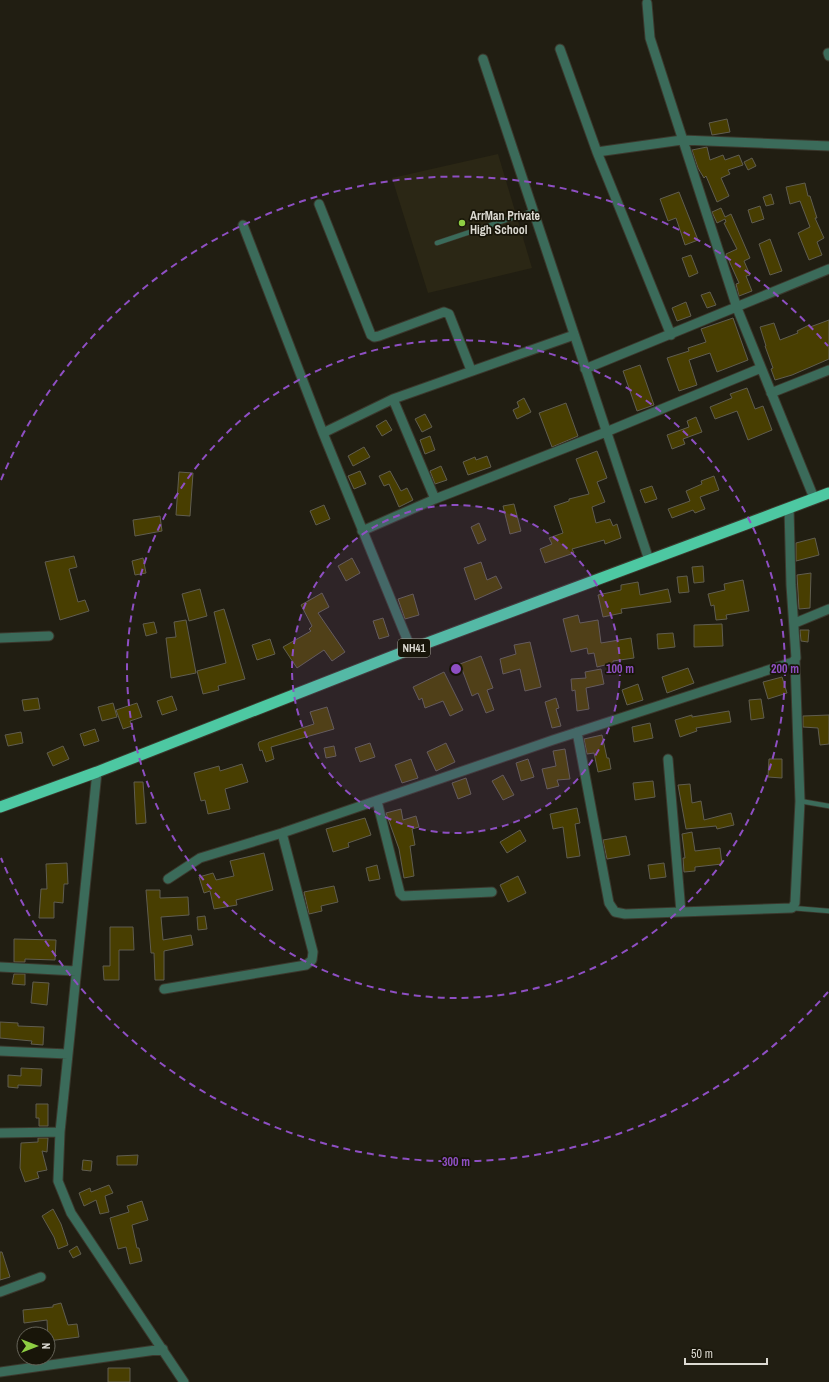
<svg xmlns="http://www.w3.org/2000/svg" width="829" height="1382" font-family="'Archivo Narrow',sans-serif">
  <rect width="100%" height="100%" fill="#211e12"/>
  <!-- built -->
  <path fill="#2b2715" d="M498 154 532 268 428 293 392 178Z"/>
  <!-- building -->
  <path fill="#483e01" stroke="#605d50" d="M727 119 730 132 712 135 709 123Z
    M707 147 710 160 723 155 725 160 739 155 743 165 728 170 730 174 721 178 729 196 717 202 706 176 704 178 698 168 692 150Z
    M752 158 756 166 748 170 744 162Z
    M805 183 808 196H810L817 218H815L824 238 817 242 822 255 809 260 798 233 810 227 800 201 790 204 786 187Z
    M679 192 698 240 685 245 676 218 668 221 660 199Z
    M771 194 774 204 766 206 763 197Z
    M760 206 764 219 752 223 748 210Z
    M721 208 725 217 731 214 750 258 744 261 750 275 746 276 752 291 739 296 736 284 739 283 726 254 737 249 724 223 726 222 725 219 717 223 712 212Z
    M770 239 782 271 770 275 759 244Z
    M691 255 698 273 689 277 682 258Z
    M710 292 716 305 707 308 701 295Z
    M686 302 691 316 677 321 672 308Z
    M733 318 748 360 717 372 710 353 689 360 697 385 679 391 667 358 689 351 688 348 706 342 701 329Z
    M829 320V359L792 375 775 380 771 369 773 368 765 346H766L760 327 774 323 780 340 798 333 797 331 809 325 810 327Z
    M640 365 654 405 637 411 623 371Z
    M747 388 755 409 763 406 772 430 748 440 737 411 715 419 710 407 732 398 730 394Z
    M524 398 531 412 517 419 513 410 519 407 517 402Z
    M566 403 578 436 552 447 539 413Z
    M425 414 432 427 422 432 415 419Z
    M696 417 702 432 683 439 685 444 672 449 667 435 689 427 687 421Z
    M386 420 392 430 382 436 376 426Z
    M430 436 435 450 425 454 420 440Z
    M364 447 370 457 353 466 348 456Z
    M597 451 607 478 597 482 605 502 592 507 596 523 610 519 613 526 617 524 621 538 605 544 604 540 572 549 574 553 545 563 540 549 552 544 549 538 563 533 554 506 569 501V499L589 494 576 459Z
    M487 456 491 467 468 475 463 462 475 457 476 460Z
    M441 466 447 480 435 484 430 471Z
    M360 471 366 484 354 489 348 476Z
    M390 471 401 491 407 488 413 500 399 507 389 484 384 486 379 476Z
    M179 472 193 473 190 516 176 515Z
    M714 476 719 490 700 497 705 509 695 513 693 510 672 518 668 509 690 501 686 491 702 484 701 481Z
    M652 486 657 499 645 503 640 490Z
    M514 504 521 531 510 534 503 506Z
    M324 505 330 519 316 525 310 511Z
    M160 516 162 531 135 536 133 520Z
    M479 523 486 540 478 544 471 527Z
    M815 538 819 555 796 561V543Z
    M74 556 77 567 69 569 78 602 85 600 89 611 60 620 45 562Z
    M143 558 146 573 135 575 132 561Z
    M352 558 360 573 346 581 338 566Z
    M481 562 487 580 496 576 502 588 475 600 464 568Z
    M703 566 704 582 694 583 692 567Z
    M811 573 810 608 799 609 797 575Z
    M687 576 689 592 679 593 677 577Z
    M743 580 749 611 726 615 727 619 716 620 714 605 711 606 708 594 725 590 724 584Z
    M638 582 640 595 668 589 671 602 621 609 622 613 603 617 598 595 621 590V585Z
    M200 589 207 616 189 621 182 594Z
    M322 593 329 607 318 613 345 652 332 661 324 650 297 668 283 647 311 631 309 629 312 626 301 605Z
    M413 594 419 615 405 619 398 599Z
    M224 609 245 679 218 686 219 690 203 694 197 671 226 663 214 612Z
    M578 615 580 623 598 620 601 643 631 638 634 658 613 661V663L597 667 594 653 588 654 587 648 571 652 563 619Z
    M383 618 389 636 379 639 373 621Z
    M186 620 196 673 171 678 166 638 176 637 174 622Z
    M154 622 157 633 146 636 143 624Z
    M722 624 723 646 694 647V625Z
    M800 630H809L808 642 801 641Z
    M673 633 675 647 658 649 657 634Z
    M270 639 275 654 257 660 252 645Z
    M530 642 541 687 525 691 520 669 503 674 500 659 516 654 514 645Z
    M481 656 493 688 487 690 494 710 486 713 478 693 472 696 460 664Z
    M688 668 694 683 667 693 662 677Z
    M601 669 604 684 586 688 589 709 577 711 575 690 572 691 571 679 586 678 585 672Z
    M444 672 463 710 450 716 443 701 425 708 422 698 419 700 413 687Z
    M782 677 787 693 768 699 763 682Z
    M638 684 643 700 627 705 622 690Z
    M172 696 177 710 162 715 157 701Z
    M38 698 40 709 24 711 22 700Z
    M556 698 559 708 556 709 561 726 552 728 545 702Z
    M761 699 764 718 751 720 749 700Z
    M113 703 117 717 102 721 98 707Z
    M137 703 142 717 130 721 132 726 123 729 116 710Z
    M327 707 334 729 271 747 274 759 266 762 262 750 260 751 258 744 259 742 314 724 310 712Z
    M729 711 731 722 696 728 697 731 680 737 675 720 692 715V717Z
    M829 715V744L820 745 818 728 803 727V716Z
    M650 723 653 738 634 742 632 727Z
    M95 729 99 741 84 746 80 734Z
    M21 732 23 743 8 746 5 735Z
    M602 735 607 758H609L611 769 598 772 594 753 587 754 584 739Z
    M370 743 375 757 360 762 355 748Z
    M446 743 455 762 436 771 427 752Z
    M63 746 69 759 53 766 47 753Z
    M334 746 336 756 326 758 324 748Z
    M565 749 570 779 557 780 559 786 547 789 542 769 556 766 553 751Z
    M411 759 418 778 402 783 395 765Z
    M528 759 534 777 521 781 516 763Z
    M769 759H782V778L768 777Z
    M242 764 248 782 225 789 230 809 208 814 205 800 201 801 194 773 219 766 220 771Z
    M503 775 514 795 503 800 492 781Z
    M466 778 471 794 458 799 452 783Z
    M653 781 655 797 635 800 633 783Z
    M134 782H143L146 823 136 824Z
    M690 784 692 803 701 801 704 820 731 813 734 825 717 829 716 826 686 829 678 785Z
    M577 808 580 823 575 824 580 856 567 858 563 827 553 829 550 814Z
    M401 809 403 820 416 816 419 827 412 829 415 845 410 846 414 876 404 878 399 849 386 813Z
    M365 818 371 835 348 843 349 847 333 852 326 829Z
    M520 830 526 841 507 853 500 842Z
    M692 832 695 851 720 848 722 864 695 867V871L684 872 683 858H685L682 834Z
    M626 836 630 855 607 859 603 840Z
    M264 853 273 890 236 900 237 905 214 909 210 891 204 893 199 877 213 873 216 880 234 876 230 861Z
    M67 863 68 884H64L63 903 54 902V918H39L41 889H47L46 864Z
    M664 863 666 877 650 879 648 865Z
    M377 865 380 879 369 881 366 868Z
    M518 876 526 893 508 902 500 885Z
    M334 886 338 902 321 906 322 911 309 914 304 892Z
    M146 890H160V898L188 897 189 915 161 917 163 940 191 935 193 945 164 951V980H155L154 953H151Z
    M205 916 207 929 198 930 197 917Z
    M110 927H133L134 950H119V980H104L103 966H110Z
    M14 939 56 940 55 960 25 959V962H14Z
    M14 974H25V985L12 984Z
    M33 982 49 983 47 1005 31 1003Z
    M0 1022 18 1023V1026L44 1027 43 1045 31 1044 32 1041 0 1038Z
    M21 1068 42 1069 41 1086 18 1085V1088L8 1087V1075L21 1076Z
    M36 1104H48V1126H39V1118H36Z
    M38 1138H48L47 1152 42 1151 47 1170 37 1172 39 1178 25 1182 20 1168 21 1143 38 1142Z
    M138 1155 137 1165H117V1156Z
    M83 1160 92 1161 91 1171 82 1170Z
    M109 1185 113 1193 105 1196 109 1212 100 1214 96 1200 84 1206 79 1193 90 1188 91 1192Z
    M142 1201 148 1220 132 1225 137 1248H139L142 1261 130 1264 126 1247 118 1249 110 1218 129 1212 127 1206Z
    M53 1209 61 1224 68 1245 58 1249 54 1237 42 1216Z
    M77 1246 81 1254 73 1258 69 1251Z
    M0 1252H2L10 1277 0 1280Z
    M61 1303 68 1325 77 1324 79 1337 48 1341 47 1320 24 1323 23 1310 53 1307V1305Z
    M108 1368H130V1382H108Z"/>
  <g fill="none" stroke-linecap="round" stroke-linejoin="round">
    <defs>
      <path id="service" d="M437 243 533 211
        M800 801 829 806
        M792 908 829 911"/>
      <path id="minor" d="M647 3 650 38 737 308 814 498
        M560 49 597 152 671 335
        M828 53 829 56
        M483 59 649 560
        M597 152 682 140 829 146
        M319 204 371 335 374 337 379 336 444 312 449 314 471 370
        M243 225 323 433 411 649
        M585 369 829 269
        M771 393 829 370
        M393 399 435 499
        M323 433 393 399 574 335
        M362 531 435 499 606 432 761 368
        M795 623 829 609
        M0 638 49 636
        M577 732 609 903 615 912 625 914 792 908 795 903 800 801 795 660
        M668 759 681 912
        M97 772 60 1132 58 1181 71 1213 184 1382
        M377 801 400 893 403 896 492 892
        M168 879 200 858 282 833 553 740 793 662 796 658 791 585 789 508
        M0 967 76 971
        M164 989 306 965 312 960 313 952 282 833
        M0 1051 68 1054
        M0 1133 60 1132
        M0 1292 41 1277
        M0 1372 163 1349"/>
      <path id="trunk" d="M0 807 97 772 411 649 829 493"/>
    </defs>
    <!-- service casing -->
    <use href="#service" stroke="#3b382d" stroke-width="6"/>
    <!-- minor casing -->
    <use href="#minor" stroke="#3b382d" stroke-width="11"/>
    <!-- trunk casing -->
    <use href="#trunk" stroke="#3b382d" stroke-width="13"/>
    <!-- service -->
    <use href="#service" stroke="#3b6b5a" stroke-width="4.5"/>
    <!-- minor -->
    <use href="#minor" stroke="#3b6b5a" stroke-width="9"/>
    <!-- trunk -->
    <use href="#trunk" stroke="#4dc8a2" stroke-width="11"/>
  </g>
  <!-- distance rings -->
  <circle cx="456" cy="669" r="164" fill="#8e4fc3" fill-opacity=".12"/>
  <g fill="none" stroke="#8e4fc3" stroke-width="2" stroke-dasharray="7 5">
    <circle cx="456" cy="669" r="164"/>
    <circle cx="456" cy="669" r="329"/>
    <path d="M828 992A493 493 0 0 1 1 858M1 480A493 493 0 0 1 828 346"/>
  </g>
  <!-- markers -->
  <circle fill="#8ece43" stroke="#181509" stroke-width="1.5" cx="462" cy="223" r="4"/>
  <g text-anchor="middle" stroke-width="3.5" stroke-linejoin="round" paint-order="stroke">
    <!-- shield labels -->
    <rect fill="#181509" stroke="#a19f96" stroke-width="1" x="398" y="639" width="32" height="18" rx="3"/>
    <g font-size="11" font-weight="bold" fill="#dcdad2">
      <text x="414" y="652">NH41</text>
    </g>
    <!-- poi labels -->
    <g font-size="12" font-weight="bold" fill="#dcdad2" stroke="#181509" text-anchor="start">
      <text x="470" y="220">ArrMan Private<tspan x="470" dy="14">High School</tspan></text>
    </g>
  </g>
  <circle cx="456" cy="669" r="6" fill="#8e4fc3" stroke="#181509" stroke-width="2"/>
  <g font-size="12" text-anchor="middle" font-weight="bold" fill="#8e4fc3" stroke="#181509" stroke-width="3.5" stroke-linejoin="round" paint-order="stroke">
    <text x="620" y="673">100 m</text>
    <text x="785" y="673">200 m</text>
    <text x="456" y="1166">300 m</text>
  </g>
  <!-- north arrow -->
  <g transform="translate(36 1346) rotate(90)"><circle r="19" fill="#181509" stroke="#666459"/>
  <path d="M0-3L7 15L0 10L-7 15Z" fill="#8ece43"/>
  <text y="-6" font-size="11" font-weight="bold" text-anchor="middle" fill="#dcdad2">N</text>
  </g>
  <!-- scale -->
  <path d="M685 1358v6h82v-6" fill="none" stroke="#dcdad2" stroke-width="2"/>
  <text x="691" y="1358" font-size="12" fill="#dcdad2" stroke="#181509" stroke-width="3" paint-order="stroke">50 m</text>
</svg>
